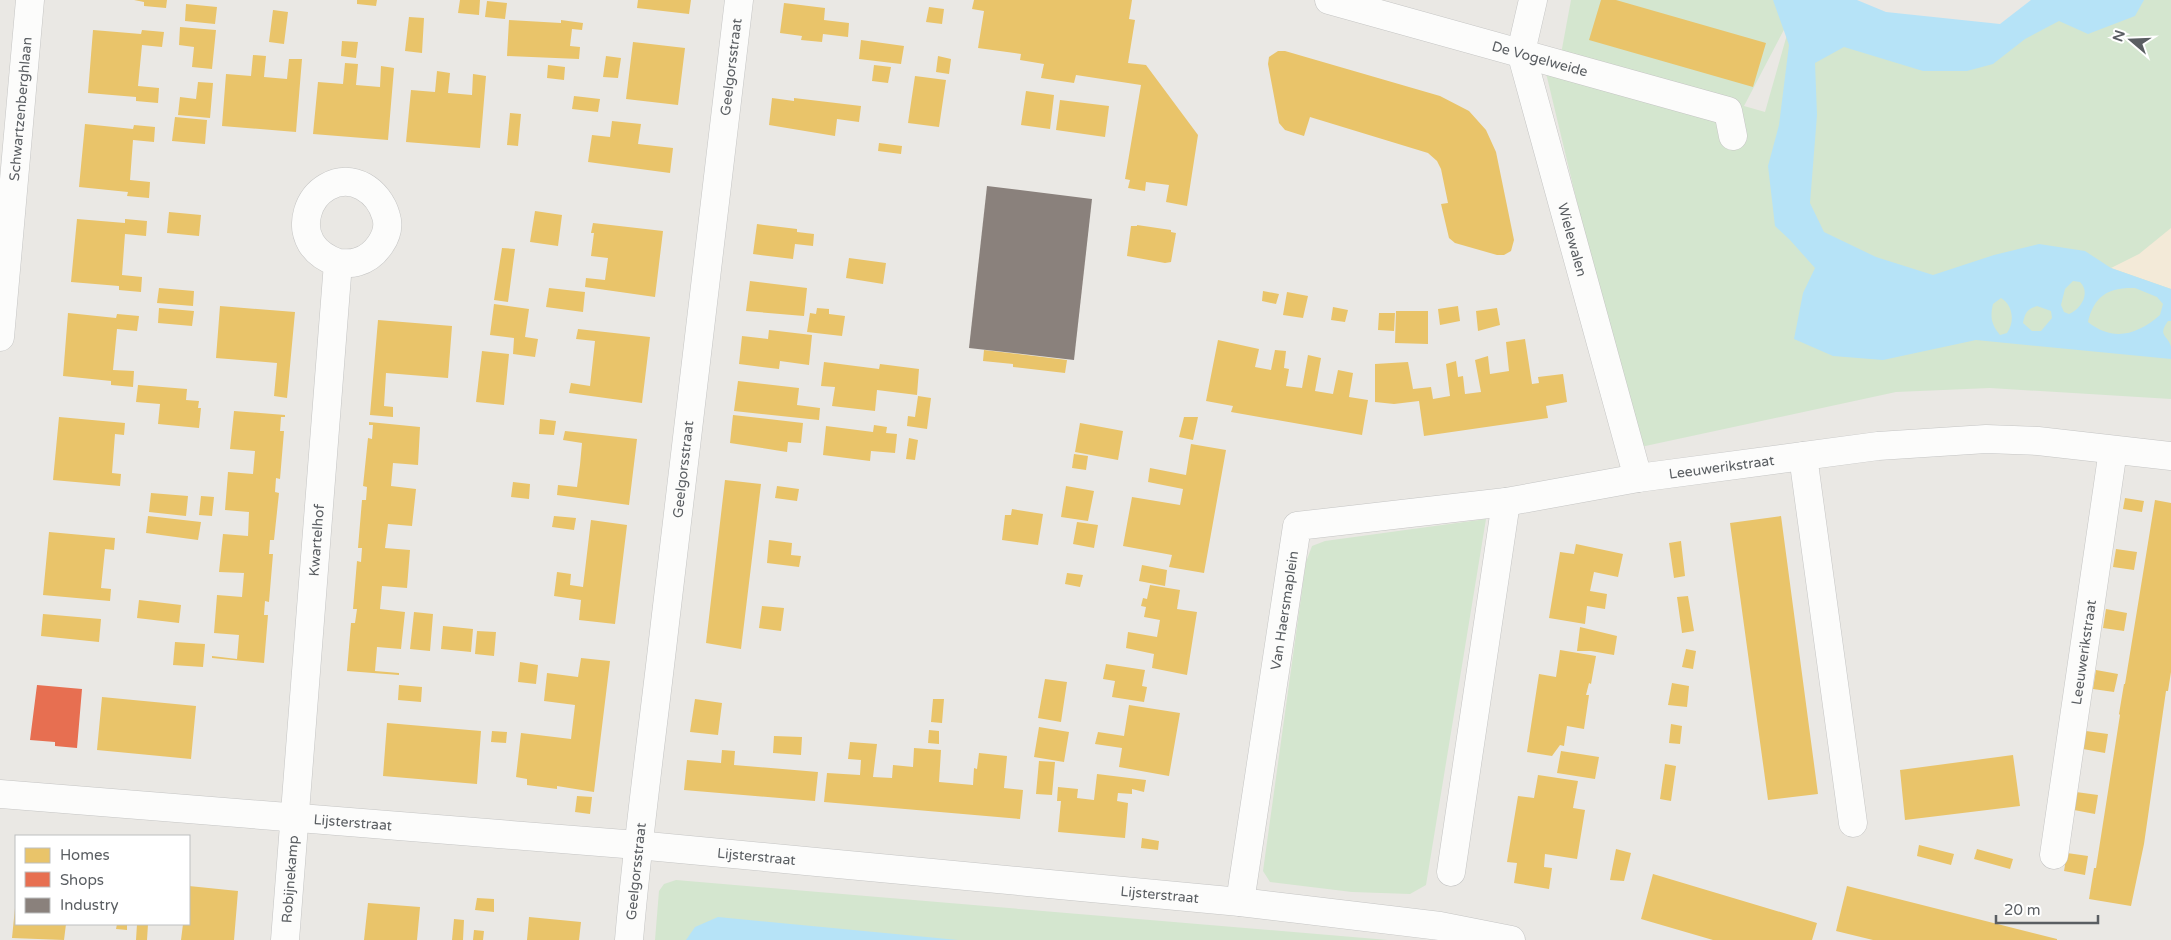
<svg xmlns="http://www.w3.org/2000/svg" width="2171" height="940" font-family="'Varela Round',sans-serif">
  <rect width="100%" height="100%" fill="#eae8e4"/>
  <!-- green -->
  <path fill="#d4e6cf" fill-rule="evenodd" d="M1571 0H1832L1895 21 2002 29 2042 0H2171V399L1990 388 1896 392 1636 448 1540 48 1561 54ZM1788 22V31L1765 112 1744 106Z
    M1486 519 1426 885 1410 894 1352 892 1270 882 1263 871 1306 562 1312 546 1325 541Z
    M676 880 1388 940H655L659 891 664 884Z"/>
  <!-- sand -->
  <path fill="#f3ead8" d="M2171 228V289L2111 268 2139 254Z"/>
  <!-- water -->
  <path fill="#b6e3f7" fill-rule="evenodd" d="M1773 0H1857L1886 12 2000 24 2031 0H2144L2135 16 2088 34 2059 21 2025 39 1993 64 1967 71H1923L1844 47 1815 63 1817 115 1810 203 1824 232 1876 257 1933 275 1994 255 2039 244 2085 251 2111 268 2171 289V321H2168C2157 337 2168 334 2171 347 2171 350 2171 356 2171 359L1976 340 1883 360 1833 356 1794 339 1803 293 1815 268 1790 240 1775 226 1768 166 1779 125 1789 45ZM2073 281 2080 282C2091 293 2081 309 2069 314L2064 312 2061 305 2065 289ZM2135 288 2157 297 2163 304 2160 315C2137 335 2113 342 2088 322 2094 295 2110 287 2135 288ZM2001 298C2013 305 2015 322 2007 333L2000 335C1991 324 1990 317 1993 304ZM2037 306 2051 311 2052 318 2041 331H2032L2023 323C2025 313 2027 309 2037 306Z
    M718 917 958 940H686L695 927Z"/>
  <!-- homes -->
  <path fill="#e9c46a" d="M134 0H167L166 8 144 6V2Z
    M357 0H377L376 6 357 4Z
    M460 0H480L479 15 458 13Z
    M638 0H691L689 14 637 8Z
    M974 0H1132L1129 19 1135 20 1128 63 1146 65 1198 135 1187 206 1166 202 1169 185 1146 182 1145 191 1128 188 1130 180 1125 179 1141 85 1076 75 1074 83 1041 78 1044 64 1020 60 1021 54 978 48 984 11 972 9Z
    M1601 0H1616L1766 43 1753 87 1589 40Z
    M487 1 507 3 505 19 485 17Z
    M784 3 825 8 824 20 849 23 848 37 823 34 822 42 801 40 802 36 780 33Z
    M186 4 217 7 215 24 185 21Z
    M929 7 944 9 942 24 926 22Z
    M273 10 288 12 284 44 269 42Z
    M409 17 424 18 422 53 405 51Z
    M509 20 561 23V20L583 23 582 30 572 29 570 46 580 47 579 59 507 56Z
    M180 27 216 30 212 69 192 67 194 47 179 45Z
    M93 30 141 34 142 30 164 32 162 47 142 45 138 86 159 88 158 103 136 101V97L88 93Z
    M861 40 904 46 901 64 859 59Z
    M342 41 358 42 356 58 341 56Z
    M633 42 685 48 678 105 626 99Z
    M1278 51H1285L1440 96 1469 111 1486 130 1496 152 1514 240 1511 251 1504 255H1497L1455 243 1449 238 1441 204 1448 203 1441 169 1437 161 1428 153 1310 117 1304 136 1285 130 1279 123 1268 64 1269 57Z
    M253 55 266 56 264 77 287 79 289 59H302L296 132 222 126 226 74 251 76Z
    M606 56 621 58 618 78 603 77Z
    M938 56 951 59 949 74 936 72Z
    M345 63 358 64 356 85 380 87 381 66 394 68 388 140 313 134 318 82 343 84Z
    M548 65 565 67 564 80 547 78Z
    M874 65 891 67 888 83 872 81Z
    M437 71 450 73 448 93 472 95 473 74 486 76 480 148 406 142 411 90 435 92Z
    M915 76 946 80 939 127 908 123Z
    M198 82 213 83 210 118 178 115 180 97 196 99Z
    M1026 91 1054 95 1050 129 1021 125Z
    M574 96 600 99 598 112 572 109Z
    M772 98 794 101V98L861 106 859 122 837 119 835 136 769 125Z
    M1060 100 1109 106 1105 137 1056 130Z
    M510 113 521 114 518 146 507 145Z
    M175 117 207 120 205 144 172 141Z
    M612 121 641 124 638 144 673 148 670 173 588 162 592 135 610 137Z
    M85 124 133 129 134 125 155 127 154 142 133 140 130 180 150 182 149 198 127 196 128 192 79 187Z
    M879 143 902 146 901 154 878 151Z
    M535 211 562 215 558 246 530 242Z
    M169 212 201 215 199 236 167 233Z
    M77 219 125 223V219L147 221 146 236 125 234 122 275 142 277 141 292 119 290V286L71 282Z
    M593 223 663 231 655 297 585 287 586 278 605 280 608 258 591 256 594 233H591Z
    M757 224 797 229V232L814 234 813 246 795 244 793 259 753 254Z
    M1137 225 1171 230V232L1176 233 1171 262 1165 263 1127 256 1131 226H1137Z
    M502 248 515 249 508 302 494 300Z
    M849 258 886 263 883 284 846 278Z
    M750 281 807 288 804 316 746 311Z
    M159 288 194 291 193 306 157 303Z
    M549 288 585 292 583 312 546 307Z
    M1263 291 1279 294 1276 304 1262 301Z
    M1287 292 1308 296 1303 318 1283 315Z
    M494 304 529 309 525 337 538 339 535 357 513 354 514 338 490 335Z
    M220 306 295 312 287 398 274 396 277 363 216 358Z
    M1458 306 1460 321 1440 325 1438 309Z
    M1333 307 1348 310 1345 322 1331 320Z
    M159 308 194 311 192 326 158 323Z
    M817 308 829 309V314L845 316 842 336 807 332 810 313 816 314Z
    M1497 308 1500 325 1478 331 1476 311Z
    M1396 311H1428V344L1395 343Z
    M68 313 116 318 117 314 139 316 137 331 117 329 113 370 134 371 133 387 111 385V381L63 376Z
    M1379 313H1395L1394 331 1378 330Z
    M378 320 452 326 448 378 386 373 384 406 393 407V417L370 415Z
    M578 329 650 337 642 403 569 393 571 383 590 386 595 341 576 339Z
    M769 330 812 335 809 365 780 361 779 369 739 364 742 336 768 339Z
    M1525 339 1532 384 1539 383 1538 377 1563 374 1567 402 1546 406 1548 418 1424 436 1419 401 1394 404 1375 402V364L1408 362 1413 389 1431 387 1433 399 1450 396 1446 364 1456 361 1458 377 1463 376 1465 394 1481 392 1475 360 1488 356 1490 374 1509 371 1506 342Z
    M1218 340 1259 349 1255 367 1271 370 1275 350 1286 351 1284 368 1289 369 1286 386 1302 388 1308 355 1321 358 1315 391 1333 394 1338 370 1353 373 1349 397 1368 400 1362 435 1231 412 1233 406 1206 401Z
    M984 350 1067 360 1065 373 1013 367V364L983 361Z
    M482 351 509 354 504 405 476 402Z
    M824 362 879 369 880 364 919 369 917 395 877 390 875 411 832 406 835 387 821 386Z
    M738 381 799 388 797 405 820 408 819 420 734 411Z
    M138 385 187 389 186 400 199 401 198 408H201L199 428 158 424 160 404 136 402Z
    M918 396 931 398 927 429 907 426 908 416 915 417Z
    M234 411 285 415V417H281L280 431H284L280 479 276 478 275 492 279 493 274 540H270L269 554H273L269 602 265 601 264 615H268L264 663 212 658V656L237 659 239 635 214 633 217 595 242 597 244 573 219 572 223 534 248 536 249 512 225 510 228 472 253 474 255 451 230 449Z
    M733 415 803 423 801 443 788 442 787 452 730 443Z
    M59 417 125 423 124 435 115 434 112 473 121 474 120 486 53 480Z
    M1184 417H1198L1193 440 1179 437Z
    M540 419 556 421 554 435 539 434Z
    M369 422 420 427 418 465 393 463 391 486 416 489 412 526 388 524 385 548 410 550 407 588 382 586 380 609 405 612 401 649 377 647 375 671 399 673V675L347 671 351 623H355L357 609H353L357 561 361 562 362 548H358L362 500H366L367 487 363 486 368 438 372 439 373 425H369Z
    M1080 423 1123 431 1118 460 1075 452Z
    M874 425 887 427 886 433 897 434 895 453 871 451 870 461 823 455 826 426 873 432Z
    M565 431 637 439 629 505 557 495 558 485 577 487 580 465 582 443 563 440Z
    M909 438 918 440 915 460 906 459Z
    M1191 444 1226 450 1204 573 1169 567 1172 555 1123 546 1132 497 1180 505 1183 489 1148 482 1150 468 1186 475Z
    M1074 454 1088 456 1086 470 1072 468Z
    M725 480 761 484 741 649 706 643Z
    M513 482 530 484 529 499 511 497Z
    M777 486 799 489 797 501 775 498Z
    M1066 486 1094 491 1088 521 1061 517Z
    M151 493 188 496 186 516 149 512Z
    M201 496 214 497 212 516 199 515Z
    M2125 498 2144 501 2142 512 2123 509Z
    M2155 500 2171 503V672L2168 691H2166L2144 844 2131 906 2089 899 2094 868H2096L2120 715 2119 714 2124 684H2125Z
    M1012 509 1043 514 1038 545 1002 540 1005 515H1011Z
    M148 516 201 522 198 540 146 533Z
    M554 516 576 518 574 530 552 527Z
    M1781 516 1818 794 1768 800 1730 523Z
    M591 520 627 525 615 624 579 620 581 600 554 596 557 572 571 574 570 585 583 587Z
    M1077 522 1098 525 1094 548 1073 544Z
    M49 532 115 538 114 550 105 549 101 588 111 589 110 601 43 595Z
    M769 540 792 543 791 555 801 556 799 567 767 563Z
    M1681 541 1685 576 1674 578 1669 543Z
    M1576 544 1623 554 1618 577 1594 572 1590 591 1607 594 1605 609 1587 606 1585 624 1549 618 1560 552 1574 554Z
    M2116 549 2137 552 2134 570 2113 567Z
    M1142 565 1167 570 1165 586 1139 581Z
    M1067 573 1083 575 1080 587 1065 584Z
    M1150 585 1180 590 1177 609 1197 612 1187 675 1152 668 1154 654 1126 648 1128 632 1157 637 1160 620 1144 617 1146 607 1141 606 1143 598 1147 599Z
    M1688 596 1694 631 1682 633 1677 597Z
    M139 600 181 605 179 623 137 618Z
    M762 606 784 608 781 631 759 628Z
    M2106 609 2127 613 2124 631 2103 628Z
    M414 612 433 614 430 651 410 649Z
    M43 614 101 619 99 642 41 636Z
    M443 626 473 629 471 652 441 649Z
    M1580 627 1617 636 1614 655 1591 651H1577Z
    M477 631 496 632 494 656 475 654Z
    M175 642 205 644 203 667 173 665Z
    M1686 649 1696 651 1693 669 1682 667Z
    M1560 650 1596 656 1591 684 1589 683 1586 695H1589L1584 729 1567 726 1564 746 1560 745 1552 756 1527 752 1539 674 1556 677Z
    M581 658 610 661 594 792 557 786V789L527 785V779L516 777 521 733 571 739 575 705 544 701 547 673 578 677Z
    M520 662 538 665 536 684 518 682Z
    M1106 664 1145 670 1142 686 1147 687 1144 702 1112 697 1115 681 1103 679Z
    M2096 670 2118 674 2114 692 2093 689Z
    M1045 679 1067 682 1061 722 1038 718Z
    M1672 683 1689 686 1687 707 1668 705Z
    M399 685 422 687 421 702 398 700Z
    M102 697 196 706 191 759 97 750Z
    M695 699 722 703 718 735 690 732Z
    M933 699H944L942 723 931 722Z
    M1129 705 1180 713 1169 776 1119 767 1122 748 1095 744 1098 732 1124 736Z
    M387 723 481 731 477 784 383 776Z
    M1671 724 1682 726 1680 744 1669 743Z
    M1039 727 1069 732 1064 762 1034 757Z
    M929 730 939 731V744L928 743Z
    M492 731 507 732 506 743 491 742Z
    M2086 731 2108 734 2105 753 2083 749Z
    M774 736 802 737 801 755 773 753Z
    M850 742 877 744 873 777 892 778 893 765 913 767 914 748 941 750 939 782 973 785 974 768 977 769 979 753 1007 756 1004 788 1023 790 1020 819 824 802 827 773 860 775 861 760 848 759Z
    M722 750 735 751 734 765 818 772 815 801 684 790 687 760 721 763Z
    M1561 751 1599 757 1595 779 1557 773Z
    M2013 755 2020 806 1905 820 1900 770Z
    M1039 761 1055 762 1052 795 1036 794Z
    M1665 764 1676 766 1671 801 1660 799Z
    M1097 774 1146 780 1144 792 1132 789V794L1118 793 1117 801 1128 803 1125 838 1058 832 1061 801H1057L1058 787 1078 789 1077 798 1094 800Z
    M1538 775 1578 781 1573 808 1585 810 1577 859 1545 854 1544 867 1552 868 1549 889 1514 883 1517 863 1507 862 1518 796 1534 798Z
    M2076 792 2098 795 2095 814 2074 810Z
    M577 796 592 797 590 814 575 812Z
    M1142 838 1159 841 1158 850 1141 848Z
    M1919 845 1954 854 1951 865 1917 856Z
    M1616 849 1631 853 1624 881 1610 880Z
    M1977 849 2013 859 2010 869 1974 859Z
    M2067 853 2088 856 2085 875 2064 871Z
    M1653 874 1817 923 1812 940H1713L1641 919Z
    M189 886 238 891 234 940H181L183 924H189Z
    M1847 886 2057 939V940H1873L1836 931Z
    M477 898 494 899V912L475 910Z
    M368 903 420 907 417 940H364Z
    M15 908 16 924H66L64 940 12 938Z
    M529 917 581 922 579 940H527Z
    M454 919 464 920 463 940H452Z
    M117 924H127V930L116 929Z
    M137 924H148L147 940H136Z
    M474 930 484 931 483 940H473Z"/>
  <!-- shops -->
  <path fill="#e76f51" d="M37 685 82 689 77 748 55 746V742L30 740Z"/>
  <!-- industry -->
  <path fill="#8a817c" d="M987 186 1092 199 1074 360 969 348Z"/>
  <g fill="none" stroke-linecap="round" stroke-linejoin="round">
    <defs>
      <g id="street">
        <path id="s1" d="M1329 0 1728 111 1733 136"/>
        <path id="s2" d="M1533 0 1521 52 1638 478"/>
        <path id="s3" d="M0 337 30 0"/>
        <path d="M1803 456 1853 823"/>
        <path id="s4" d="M0 794 637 845 1240 902 1440 926 1511 940"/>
        <path id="s5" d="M2054 855 2113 450"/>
        <path d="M1451 872 1506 502"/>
        <path id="s6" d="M1240 902 1297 526 1506 502 1638 478 1878 446 1986 439 2038 441 2171 456"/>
        <path id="s7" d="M285 940 338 263C327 259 317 253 311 243 300 224 308 198 327 187 352 172 379 191 386 216 392 235 375 257 357 262 351 264 344 263 338 263"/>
        <path id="s8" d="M629 940C638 834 653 729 665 623 689 416 713 208 739 0"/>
      </g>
    </defs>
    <!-- street casing -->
    <use href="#street" stroke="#c5c5c4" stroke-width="29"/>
    <!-- street -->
    <use href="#street" stroke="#fcfcfb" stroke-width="28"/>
  </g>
  <g text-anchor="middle" stroke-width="5" stroke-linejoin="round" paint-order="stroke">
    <!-- street labels -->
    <g font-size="14" fill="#5a5e62" stroke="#fff">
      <text dy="5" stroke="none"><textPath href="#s1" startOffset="219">De Vogelweide</textPath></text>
      <text dy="5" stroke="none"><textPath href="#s8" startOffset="879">Geelgorsstraat</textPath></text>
      <text dy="5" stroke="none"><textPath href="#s3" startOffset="229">Schwartzenberghlaan</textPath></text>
      <text dy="5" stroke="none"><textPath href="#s2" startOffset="248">Wielewalen</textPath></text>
      <text dy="5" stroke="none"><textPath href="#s6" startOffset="809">Leeuwerikstraat</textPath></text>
      <text dy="5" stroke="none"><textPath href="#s8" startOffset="474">Geelgorsstraat</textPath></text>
      <text dy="5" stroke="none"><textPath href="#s7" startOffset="401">Kwartelhof</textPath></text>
      <text dy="5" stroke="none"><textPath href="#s6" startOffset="295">Van Haersmaplein</textPath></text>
      <text dy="5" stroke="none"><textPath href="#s5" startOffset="205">Leeuwerikstraat</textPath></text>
      <text dy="5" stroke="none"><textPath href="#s4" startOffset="354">Lijsterstraat</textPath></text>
      <text dy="5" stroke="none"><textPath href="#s4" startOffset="759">Lijsterstraat</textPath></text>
      <text dy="5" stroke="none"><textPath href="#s8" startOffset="69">Geelgorsstraat</textPath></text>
      <text dy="5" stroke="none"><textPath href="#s7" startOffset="61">Robijnekamp</textPath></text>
      <text dy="5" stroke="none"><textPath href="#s4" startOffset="1164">Lijsterstraat</textPath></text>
    </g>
  </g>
  <!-- legend -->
  <rect x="15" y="835" width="175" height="90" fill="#ffffff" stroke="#bdbfc0"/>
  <rect x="25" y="848" width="25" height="15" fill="#e9c46a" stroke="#bdbfc0"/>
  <text x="60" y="860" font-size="15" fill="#5a5e62">Homes</text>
  <rect x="25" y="872" width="25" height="15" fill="#e76f51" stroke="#bdbfc0"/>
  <text x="60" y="885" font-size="15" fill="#5a5e62">Shops</text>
  <rect x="25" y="898" width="25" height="15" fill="#8a817c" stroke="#bdbfc0"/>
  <text x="60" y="910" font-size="15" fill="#5a5e62">Industry</text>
  <!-- north arrow -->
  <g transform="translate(2131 40) rotate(289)" stroke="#ffffff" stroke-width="4" paint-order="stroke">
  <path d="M0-4L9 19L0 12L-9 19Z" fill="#5a5e62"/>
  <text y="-8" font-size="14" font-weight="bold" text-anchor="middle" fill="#5a5e62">N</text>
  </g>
  <!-- scale -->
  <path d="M1996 915v8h102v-8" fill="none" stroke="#5a5e62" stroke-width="2.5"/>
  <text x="2004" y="915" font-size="15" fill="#5a5e62" stroke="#ffffff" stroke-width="4" paint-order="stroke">20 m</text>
</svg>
